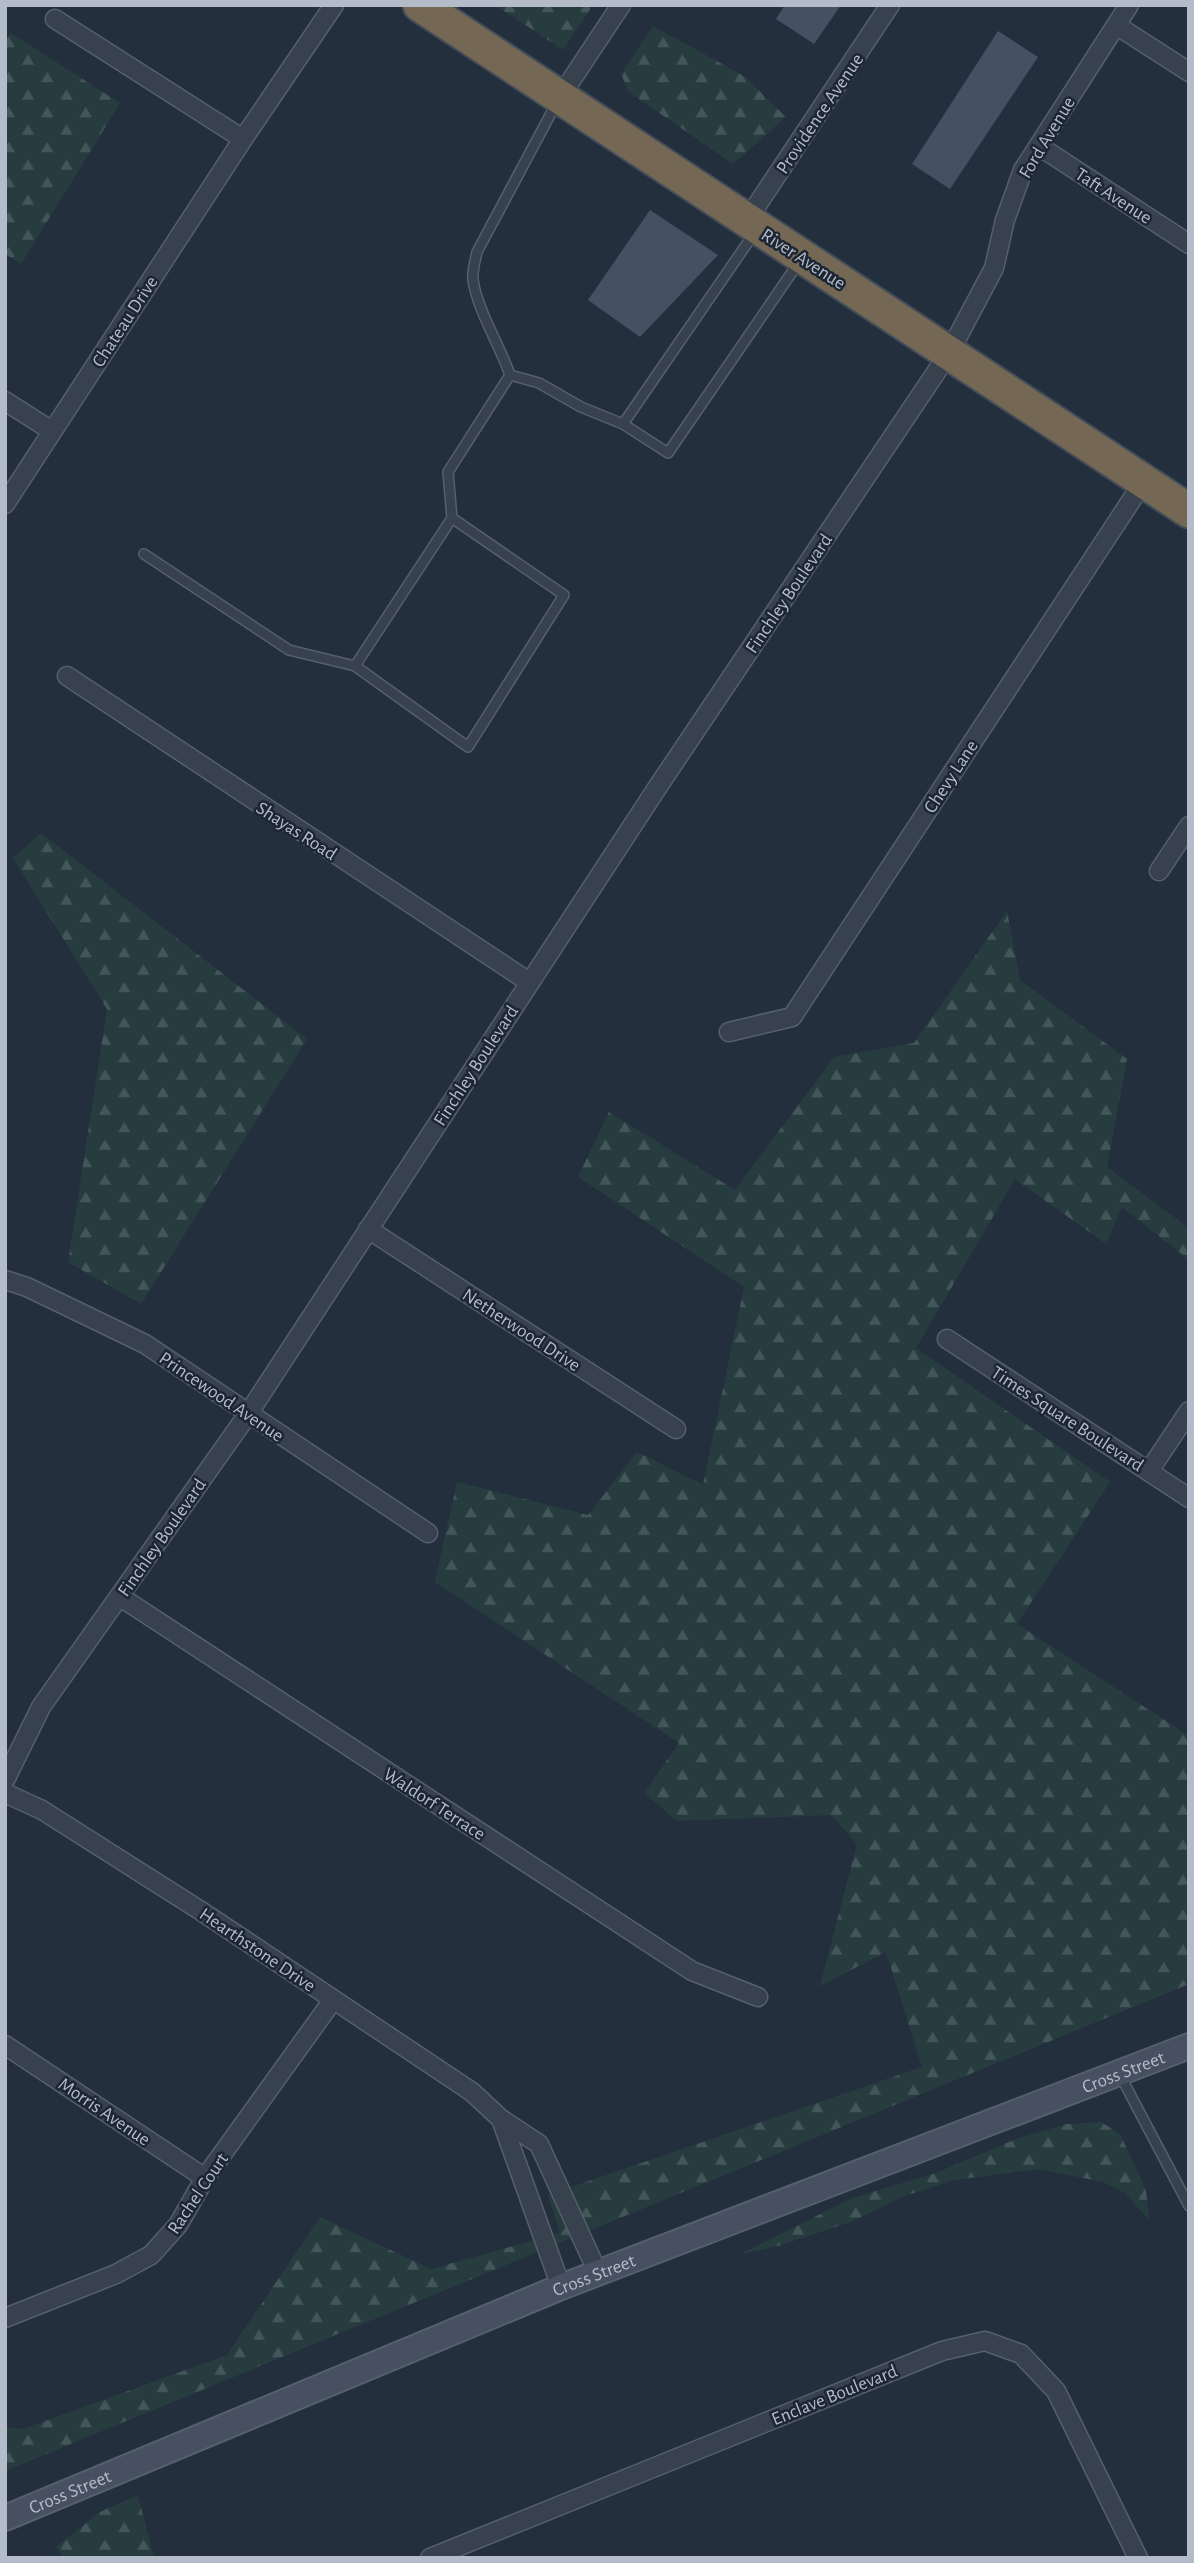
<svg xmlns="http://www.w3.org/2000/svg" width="1194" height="2563" font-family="'Alegreya Sans',sans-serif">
  <defs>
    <pattern id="forest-firs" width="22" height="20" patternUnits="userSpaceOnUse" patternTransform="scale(1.75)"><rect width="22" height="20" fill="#263c3f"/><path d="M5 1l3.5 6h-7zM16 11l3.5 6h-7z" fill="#435659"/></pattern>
  </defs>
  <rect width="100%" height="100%" fill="#242f3e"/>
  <!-- forest -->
  <path fill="url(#forest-firs)" d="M495 5H593L563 50Z
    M653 26 744 76 786 117 733 164 629 92 621 74Z
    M11 33 120 103 21 264 5 254V40Z
    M41 833 307 1039 141 1304 68 1262 107 1009 13 858Z
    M1007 911 1020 980 1127 1059 1107 1167 1189 1228V1260L1122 1207 1106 1244 1015 1179 916 1348 1110 1482 1017 1624 1189 1736V1984L5 2471V2427L23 2429 227 2355 320 2217 431 2269 560 2233 548 2195 922 2067 886 1952 820 1986 857 1844 831 1815 677 1821 644 1793 679 1743 435 1582 457 1482 588 1515 637 1452 703 1485 744 1287 578 1177 609 1112 735 1190 834 1057 914 1043Z
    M1101 2122 1120 2134 1146 2190 1149 2220 1125 2193 1103 2182 1039 2169 954 2180 902 2197 853 2221 778 2246 741 2254 852 2198 936 2173 1016 2139 1067 2124Z
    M138 2495 154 2558H64L56 2547 100 2512Z"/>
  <!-- building -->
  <path fill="#455162" d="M785 5H841L814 44 776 19Z
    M998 31 1038 57 950 189 912 164Z
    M650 210 718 255 640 337 588 300Z"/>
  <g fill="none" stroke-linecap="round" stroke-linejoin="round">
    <defs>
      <path id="lane" d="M510 375 539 383 581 407 623 424 755 232
        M623 424 668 453 799 262
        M144 554 289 650 355 666 468 747 564 595 452 518
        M355 666 452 518 448 472 510 375C500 346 477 309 473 280 472 271 475 261 477 252L557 102
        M1120 2075 1189 2206"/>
      <path id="street" d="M55 19 243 139
        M1116 25 1189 72
        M560 97 621 5
        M1039 146 1189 244
        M747 220 890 5
        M5 401 52 431
        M5 504 243 139 334 5
        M67 676 529 982
        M1159 871 1189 826
        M729 1032 792 1017 1144 481
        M368 1229 676 1429
        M5 1280 27 1287 145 1344 428 1533
        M947 1339 1189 1498
        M1149 1471 1189 1411
        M119 1596 692 1971 758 1997
        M5 1780 41 1707 248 1414 657 788 949 353 994 268 1005 220 1023 170 1129 5
        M5 1793 42 1810 201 1911 472 2092 501 2119 539 2144 598 2273
        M5 2045 205 2178
        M501 2119 561 2287
        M5 2318 116 2274 151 2255 178 2225 205 2178 333 2000
        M430 2558 942 2351 985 2341 1021 2354 1056 2391 1138 2558"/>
      <g id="secondary">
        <path id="s1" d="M5 2518 561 2287 1189 2046"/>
      </g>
      <path id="highway" d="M420 5 1189 511"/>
    </defs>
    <!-- lane casing -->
    <use href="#lane" stroke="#565f6c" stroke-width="12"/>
    <!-- street casing -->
    <use href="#street" stroke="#565f6c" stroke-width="21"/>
    <!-- secondary casing -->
    <use href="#secondary" stroke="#565f6c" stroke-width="28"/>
    <!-- highway casing -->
    <use href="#highway" stroke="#434c59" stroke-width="37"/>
    <!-- lane -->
    <use href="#lane" stroke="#38414e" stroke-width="9"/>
    <!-- street -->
    <use href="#street" stroke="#38414e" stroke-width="18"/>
    <!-- secondary -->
    <use href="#secondary" stroke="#465061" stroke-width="24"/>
    <!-- highway -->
    <use href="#highway" stroke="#746855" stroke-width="33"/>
  </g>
  <g text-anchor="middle" stroke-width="5" stroke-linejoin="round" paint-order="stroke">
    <!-- street labels -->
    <g font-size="19" fill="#b4bcc9" stroke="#1d2633">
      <text transform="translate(819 113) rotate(-56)" y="7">Providence Avenue</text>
      <text transform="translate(1046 137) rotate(-59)" y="7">Ford Avenue</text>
      <text transform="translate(1114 195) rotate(33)" y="7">Taft Avenue</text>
      <text transform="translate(804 258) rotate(33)" y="7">River Avenue</text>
      <text transform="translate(124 321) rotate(-57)" y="7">Chateau Drive</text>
      <text transform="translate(788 593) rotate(-56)" y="7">Finchley Boulevard</text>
      <text transform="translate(950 776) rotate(-57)" y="7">Chevy Lane</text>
      <text transform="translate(297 830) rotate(33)" y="7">Shayas Road</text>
      <text transform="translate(475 1065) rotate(-57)" y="7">Finchley Boulevard</text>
      <text transform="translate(522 1329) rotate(33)" y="7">Netherwood Drive</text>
      <text transform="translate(222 1396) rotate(34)" y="7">Princewood Avenue</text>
      <text transform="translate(1068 1418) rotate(33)" y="7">Times Square Boulevard</text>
      <text transform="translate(161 1537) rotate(-55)" y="7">Finchley Boulevard</text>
      <text transform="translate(435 1803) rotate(33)" y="7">Waldorf Terrace</text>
      <text transform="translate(258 1949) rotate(34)" y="7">Hearthstone Drive</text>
      <text dy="7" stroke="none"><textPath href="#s1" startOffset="1204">Cross Street</textPath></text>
      <text transform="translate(105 2111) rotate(34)" y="7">Morris Avenue</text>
      <text transform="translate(197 2193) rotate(-56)" y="7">Rachel Court</text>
      <text dy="7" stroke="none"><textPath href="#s1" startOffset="637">Cross Street</textPath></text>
      <text transform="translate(834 2394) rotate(-22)" y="7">Enclave Boulevard</text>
      <text dy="7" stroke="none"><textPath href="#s1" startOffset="70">Cross Street</textPath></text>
    </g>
  </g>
  <!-- border -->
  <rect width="1194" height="2563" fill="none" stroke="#b4bcc9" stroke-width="14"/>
</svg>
